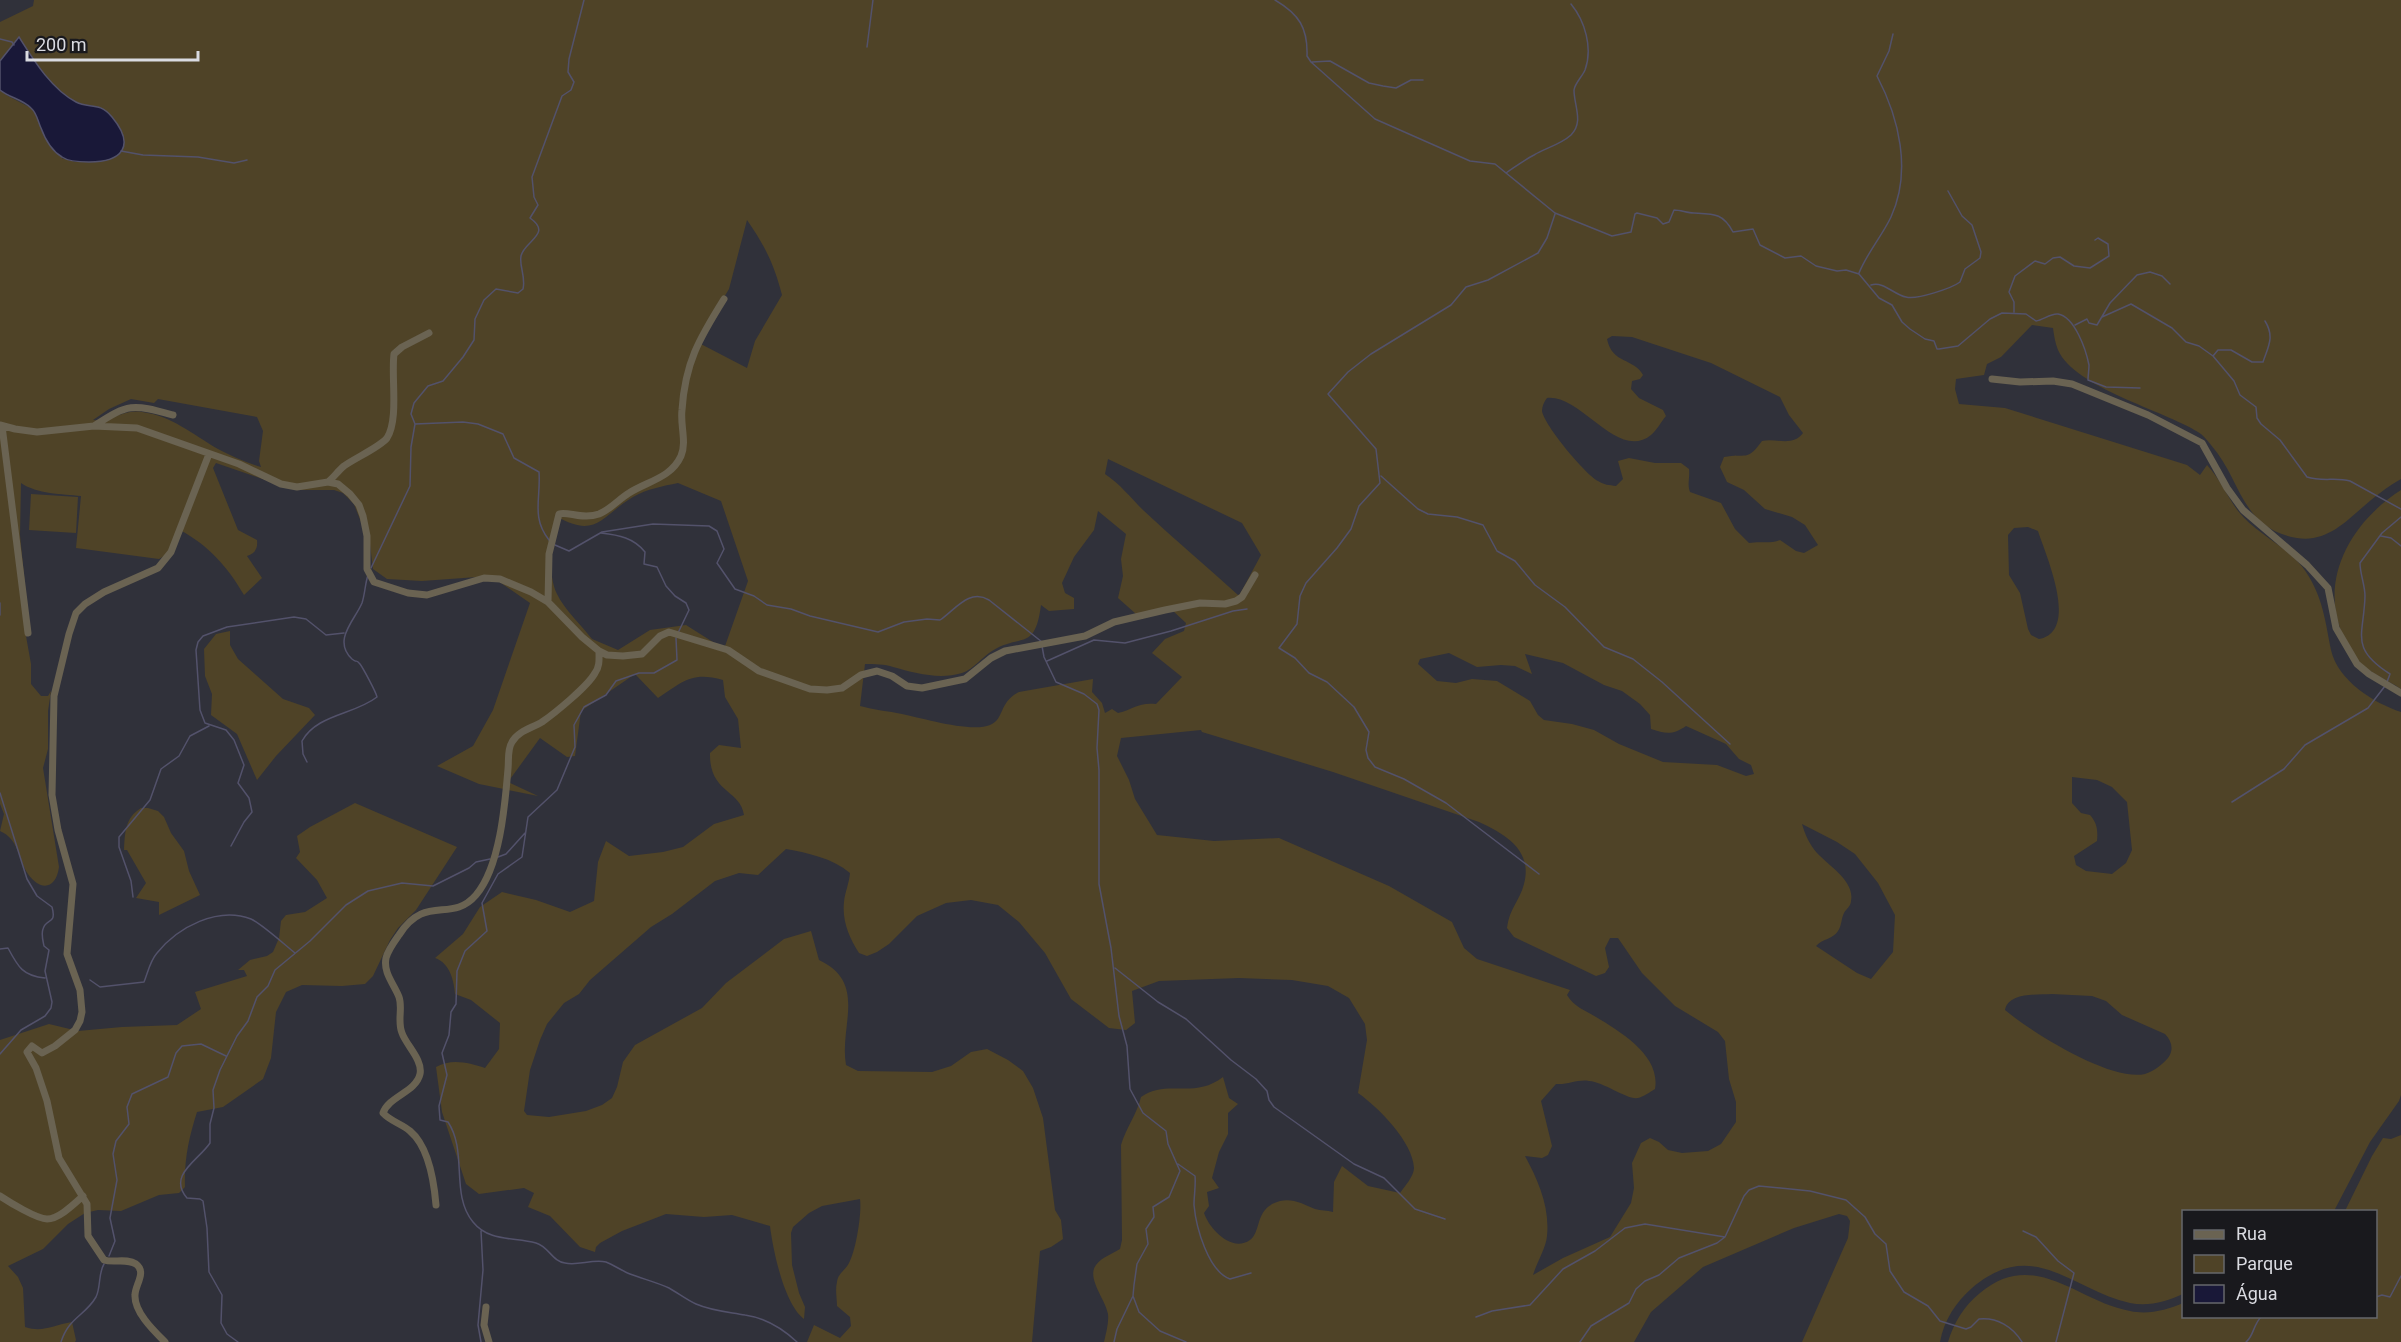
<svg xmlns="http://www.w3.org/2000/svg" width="2401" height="1342" font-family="Roboto,sans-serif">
  <rect width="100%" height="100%" fill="#30313a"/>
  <!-- green -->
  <path fill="#4f4327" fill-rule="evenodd" d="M34 0H2401V479C2390 485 2381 492 2371 500 2349 518 2329 543 2297 538 2240 528 2242 480 2211 445 2207 440 2203 435 2198 432 2163 410 2075 388 2058 350 2055 343 2054 335 2053 328L2032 325 2001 357 1987 364 1984 375 1956 379 1955 389 1959 404 2005 408 2187 465 2200 475 2207 465C2220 479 2227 496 2238 511 2257 535 2291 548 2306 572 2323 598 2325 620 2331 650 2338 681 2374 703 2401 712V1095L2399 1101 2370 1142 2334 1211 2184 1212 2183 1294C2167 1301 2149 1307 2130 1303 2072 1290 2033 1236 1972 1288 1956 1302 1944 1320 1940 1342H1802L1848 1238 1850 1221 1847 1216 1839 1214 1794 1228 1703 1267 1651 1312 1634 1342H1104C1106 1333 1109 1323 1108 1314 1106 1300 1086 1278 1096 1265 1102 1257 1112 1254 1120 1249L1122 1240 1121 1145C1126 1128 1137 1114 1141 1097 1168 1078 1193 1100 1223 1077L1229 1098 1238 1104 1228 1113V1134L1219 1152 1212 1178 1219 1188 1207 1192 1209 1206 1204 1213C1209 1228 1231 1253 1250 1240 1262 1231 1254 1208 1280 1201 1293 1198 1303 1204 1315 1209 1321 1211 1327 1210 1333 1212L1334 1182 1342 1166 1368 1186 1400 1193C1405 1186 1414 1176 1414 1168 1413 1142 1378 1107 1358 1093L1367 1040 1365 1024 1349 998 1328 986 1292 980 1239 978 1159 981 1132 991 1135 1023 1126 1030 1109 1028 1071 999 1045 953 1019 922 998 905 971 900 946 903 917 916 889 944 877 952 867 956 859 953C849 937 842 921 844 902 845 892 849 884 850 873 832 858 808 853 786 849L758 875 739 873 715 881 672 914 651 927 590 980 579 994 564 1003 547 1024 540 1040 530 1070 524 1111 527 1115 549 1117 586 1111 602 1105 612 1098 617 1087 623 1062 635 1045 702 1008 726 983 784 939 811 931 819 960C868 983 839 1026 846 1065L858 1071 932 1072 951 1066 971 1052 987 1049 1008 1060 1023 1071 1033 1088 1043 1118 1055 1210 1061 1220 1063 1239 1051 1247 1040 1251 1032 1342H807L814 1325 840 1338 851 1326 850 1317 837 1306C837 1298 835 1290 837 1282 838 1273 845 1271 849 1263 856 1250 862 1213 860 1199L822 1206 809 1213 793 1227 791 1233 792 1265 799 1293 805 1307 804 1319C784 1304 773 1250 770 1226L732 1215 704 1217 666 1214 622 1231 600 1243 596 1247 595 1252 580 1247 550 1216 528 1207 534 1193 524 1188 479 1194 466 1184 442 1112 436 1067C452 1058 469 1063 485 1068L499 1049 500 1023 471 1000 455 994C454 981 450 963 435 958L463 934 480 907 502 892 536 900 570 912 594 901 598 862 606 841 629 856 663 852 683 847 714 824 744 815C740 789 709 793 710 753L719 745 741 748 738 719 725 697 723 680C691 671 683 682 658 698L635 674 581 711 575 756 567 757 540 738 508 782 538 796 479 784 437 766 473 746 493 710 530 603 491 576 422 581 387 579 373 569 368 528 363 527 354 504 343 493 334 490H295L216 463 213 468 238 530 257 540C258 549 255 553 247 556L262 578 244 595C227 566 209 546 180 530L169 553 159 559 76 548 81 496C62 494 37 494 21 483L20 535 26 595V636L31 664V684L41 696H48L51 691 48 711V749L43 768 59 867C56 890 40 891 28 874 18 859 19 839 0 831L4 814 0 804V90L8 96 33 109C41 128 48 144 63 159L119 127C103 103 99 112 77 103 55 94 31 57 19 38L0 61V22L33 6ZM747 220C765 246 774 264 782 295L755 341 747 368 697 342 729 289ZM1612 336 1632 337 1711 363 1780 397 1789 415 1803 433C1793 447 1777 438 1762 441 1747 462 1746 453 1724 457L1720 467 1727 482 1744 490 1765 509 1792 517 1805 525 1818 545 1804 553 1796 551 1780 540C1771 544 1759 541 1749 543L1735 529 1721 503 1690 492C1687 484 1690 478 1689 469L1681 463H1655L1629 458 1618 461 1623 479 1616 486C1609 485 1604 485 1598 481 1585 474 1544 425 1542 411 1542 406 1544 402 1547 398 1581 394 1618 462 1651 435 1657 430 1661 422 1666 416L1663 410 1639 398 1631 389 1632 381 1640 379 1643 375C1634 358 1612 364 1607 339ZM131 399 154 403 158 399 257 417 263 431 259 461 261 467C247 463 231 456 218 449 192 434 172 416 142 412 124 409 111 422 93 420L109 409ZM1108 459 1242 523 1261 555 1240 594 1238 595C1206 566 1174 539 1143 510 1130 497 1120 484 1105 474ZM678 483 721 501 748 581 724 649 686 625 650 630 618 650 592 639C582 626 564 609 557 594 547 573 551 538 556 516 597 540 602 515 633 497 647 489 663 486 678 483ZM1098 511 1126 534 1121 559 1123 576 1118 598 1136 614 1172 610 1186 623 1184 631 1165 639 1152 653 1182 677 1156 704C1139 702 1134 709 1118 713L1112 709 1105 713 1102 703 1092 692 1093 679 1019 692C998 703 1005 719 990 725 971 733 922 718 902 714 888 711 874 710 860 706L865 664C874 664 885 664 893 667 915 673 939 680 962 673 974 669 982 657 992 651 1021 633 1035 652 1041 605L1049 611 1074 609V598L1065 593 1062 583 1074 557 1094 530ZM2028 527 2038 531C2046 556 2080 631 2039 639L2031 635 2028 629 2020 593 2009 575 2008 535 2014 528ZM1449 653 1477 667 1501 665 1515 666 1532 674 1525 654 1563 663 1604 685 1622 691 1640 704 1650 715 1651 729C1666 734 1673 735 1686 726L1726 744 1739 759 1751 765 1754 774 1746 776 1717 765 1663 762 1619 744 1594 730 1572 724 1544 720 1538 715 1530 701 1497 681 1472 679 1456 683 1437 681 1418 664 1420 659ZM1201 730 1202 732 1333 772 1479 822C1505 834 1533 850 1524 884 1520 900 1509 909 1507 928L1514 937 1596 976 1605 973 1609 967 1605 948 1610 938H1618L1642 973 1675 1006 1718 1032 1725 1041 1729 1079 1736 1102V1122L1721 1144 1708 1151 1682 1153 1668 1150 1659 1142 1650 1138 1641 1143 1632 1163 1634 1188 1631 1203 1610 1237 1563 1258 1533 1275C1537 1262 1546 1248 1547 1236 1550 1207 1538 1180 1525 1156L1542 1158 1548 1155 1552 1146 1541 1101 1556 1084C1568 1085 1578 1079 1589 1081 1604 1082 1627 1100 1638 1098 1643 1097 1650 1092 1655 1089 1661 1056 1621 1032 1596 1017 1586 1011 1573 1006 1567 995L1570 990 1477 959 1464 948 1452 922 1389 886 1279 838 1214 841 1157 835 1135 799 1129 780 1117 756 1121 738ZM2072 777 2097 780 2112 787 2127 802 2132 850 2126 863 2112 874 2086 871 2076 865 2074 856 2097 841C2098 830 2097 823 2090 815L2081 813 2072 803ZM1802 824 1837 842 1855 854 1878 883 1895 915 1893 952 1871 979 1857 973 1816 946C1822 939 1833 939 1838 931 1842 925 1841 919 1844 913 1846 909 1851 906 1851 901 1855 881 1829 866 1817 853 1810 845 1805 835 1802 824ZM2052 994 2092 996 2106 1001 2122 1015 2165 1034C2172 1041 2174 1050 2168 1058 2162 1065 2154 1071 2145 1074 2111 1082 2031 1032 2005 1010 2009 992 2037 995 2052 994Z
    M2401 490V689C2387 679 2366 672 2356 658 2311 597 2342 528 2401 490Z
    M31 494 78 497 76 533 29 530Z
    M230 631V645L238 659 283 699 309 708 315 715 276 756 257 780 237 734 211 715 212 694 205 676 204 649 216 634Z
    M355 803 457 847 416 910 398 928 390 940 373 976 365 984 342 986 302 985 286 992 276 1012 271 1058 263 1079 223 1107 197 1112C189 1137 184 1160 185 1187L179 1193 159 1195 121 1211 98 1210 85 1213 68 1224 43 1249 8 1266 18 1277 23 1288 25 1327C43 1333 53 1325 72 1322L76 1340 75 1342H0V1040L49 1024 78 1031 122 1027 177 1025 201 1009 195 992 247 976 244 970H238L250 960 267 956 273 952 279 938 281 921 286 915 305 912 327 898 317 880 296 858 300 852 297 836 310 827Z
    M141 808H148L158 811 164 817 171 833 184 851 189 871 200 895 159 915V902L136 898 146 883 127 850H124C125 832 125 818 141 808Z
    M2401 1135V1342H1948C1954 1322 1964 1306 1980 1293 2034 1247 2078 1302 2130 1311 2148 1315 2167 1310 2183 1303L2184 1316H2376V1212L2345 1211 2372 1156 2383 1138 2391 1139Z"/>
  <!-- water -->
  <path fill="#191838" stroke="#53526b" stroke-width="1.5" d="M19 37C33 59 51 89 76 102 89 109 99 101 112 117 136 146 122 162 89 162 81 162 69 162 62 157 52 151 45 139 41 128 38 122 37 113 31 108 22 99 10 98 0 90V61Z"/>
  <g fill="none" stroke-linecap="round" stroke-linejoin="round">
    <!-- stream -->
    <path stroke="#53526b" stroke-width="1.5" d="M1275 0C1299 14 1308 28 1307 56L1311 62 1375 119 1470 161 1495 164 1555 213 1612 236 1631 232 1635 214 1637 213 1657 218 1663 224 1669 222 1674 210C1681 210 1687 213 1694 213 1714 214 1723 213 1733 232L1753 229 1760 245 1785 258 1801 256 1816 266 1837 271 1846 270 1859 274 1879 298 1892 305 1902 322 1910 329 1925 339 1934 341 1937 349H1939L1958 346 1990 319 2002 313 2026 314 2036 321C2043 320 2051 313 2058 314 2075 317 2086 350 2089 365 2089 370 2088 376 2088 380L2106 387 2140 388
      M0 39 12 42 14 45
      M867 47 873 0
      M1312 62 1330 61 1369 83 1383 86 1396 88 1411 80H1423
      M121 151 143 155 198 157 234 163 247 160
      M1506 173C1515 167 1524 160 1534 155 1545 148 1560 145 1571 135 1584 122 1574 106 1574 90 1575 83 1582 77 1585 70 1593 48 1585 21 1571 4
      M1859 273C1867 253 1882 236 1891 217 1912 171 1899 118 1877 76L1889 51 1893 34
      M1871 285C1884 281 1894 295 1906 297 1917 300 1952 288 1960 282L1965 269 1980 258 1981 252 1972 225 1962 216 1948 191
      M2014 312V302L2009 292 2015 276 2035 261 2045 264 2053 258 2060 257 2074 266 2090 268 2109 256 2108 244 2098 238 2095 240
      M2102 317 2131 304 2172 328 2186 342 2199 346 2213 356 2234 381 2240 395 2256 407 2257 418 2261 424 2280 440 2307 477C2322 482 2336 477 2350 481L2401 509
      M2075 325 2087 319 2089 323 2097 325 2110 303 2137 275 2150 272 2162 276 2170 284
      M2213 356 2218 350H2231L2252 362H2263C2268 347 2275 337 2265 321
      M415 424 463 422 478 424 503 434 514 458 539 472C541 499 531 517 549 540
      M1381 476 1418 509 1428 514 1457 517 1483 525 1497 551 1515 561 1535 585 1565 607 1604 647 1633 659 1662 682 1730 744
      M601 533C619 535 634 538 645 552L644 564 657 567 666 586 675 596 686 603 689 610 678 633
      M2381 536 2391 538 2401 546
      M555 545 569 551 602 532 653 524 709 526 717 531 724 549 717 563 735 589 754 596 767 605 791 609 810 616 878 632 904 622 927 619 940 620C955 610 969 588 989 600L1042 642
      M371 568 410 486 411 447 415 424 411 414 414 403 428 386 443 381 463 357 474 340 475 319 484 300 496 289 518 293 523 289C526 277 519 266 521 256 524 241 553 234 530 218L538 205 534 197 532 177 562 96 571 90 574 82 568 72 569 59 584 0
      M0 603V615
      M676 638 677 660 654 673H639L616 681 606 695 584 707 574 725 575 747 557 790 528 817 522 857 498 874 482 903 487 931 465 951 457 971 456 1004 451 1012 449 1035 442 1053 447 1075 439 1106 440 1120 448 1122C468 1152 450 1194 473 1222 489 1242 514 1237 536 1243 548 1246 553 1262 565 1263 578 1266 592 1259 606 1262 614 1265 622 1271 630 1274 643 1279 656 1282 669 1288 678 1293 687 1300 696 1304 712 1311 729 1312 745 1315 766 1318 782 1328 797 1342
      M1042 646 1044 657 1056 682 1084 694 1097 704 1099 710 1097 748 1099 770V884L1111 948 1119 1016 1127 1046 1130 1089 1143 1113 1166 1131 1168 1144 1180 1171 1169 1197 1153 1207 1154 1217 1146 1229 1148 1244 1137 1264 1134 1285 1133 1296 1139 1312 1160 1331 1186 1342
      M1047 661 1094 640 1125 643 1171 631 1233 611 1247 609
      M2387 682 2390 674C2349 648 2364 635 2365 596 2365 585 2360 574 2360 563L2382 533 2401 517
      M307 762 303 754 302 741C317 714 354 715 377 697 376 692 363 668 360 664 355 658 358 664 352 659 332 640 355 620 362 603 365 594 365 584 368 575
      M0 793 27 879 37 896 52 907C57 925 46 918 43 929 41 934 43 941 44 946L49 950 45 971 52 1002 51 1008 45 1016 21 1030 0 1054
      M2232 802 2284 769 2305 745 2368 708 2385 686
      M231 846 244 822 252 812 249 798 238 783 244 765 234 740 226 730 205 723 200 710 196 650 198 642 203 636 227 627 294 617 306 619 326 635 344 633
      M498 857 506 854 525 833
      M1539 874 1446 803 1404 779 1375 767 1368 758 1366 750 1369 732 1354 707 1327 682 1309 673 1295 658 1279 648 1297 624 1300 596 1306 583 1337 548 1351 529 1359 506 1380 483 1376 449 1328 394 1348 372 1371 354 1451 305 1466 287 1488 280 1538 253 1547 238 1555 214
      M133 897 131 881 119 847V837L150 800 161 769 179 756 190 736 209 726
      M0 949 8 948C18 967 23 976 45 978
      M1115 968 1158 1002 1186 1019 1231 1060 1256 1079 1267 1091 1269 1100 1274 1107 1354 1164 1384 1178 1415 1209 1445 1219
      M90 980 100 987 144 982C148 972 150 961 157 953 178 927 218 906 251 919 261 923 285 945 295 953
      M1178 1164 1195 1176C1196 1185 1194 1195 1194 1205 1196 1227 1208 1271 1230 1279L1251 1273
      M481 1231 483 1270 478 1325 481 1342
      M2023 1231 2036 1237 2058 1261 2074 1273 2056 1342
      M109 1256 115 1241 110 1218 117 1180 113 1154 116 1141 129 1124 127 1107 132 1094 168 1077 176 1053 182 1046 201 1044 226 1056
      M2376 1297 2382 1295 2390 1297 2401 1276
      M2265 1316H2270
      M1476 1317 1492 1311 1530 1305 1563 1269 1595 1251 1625 1228 1645 1224 1725 1237
      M61 1342C69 1317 85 1316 96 1297 101 1287 98 1274 104 1264
      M238 1342 227 1334 221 1323 222 1295 209 1272 207 1228 203 1201 200 1199 187 1198C167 1175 199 1160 210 1143V1124L214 1108 213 1090 220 1070 237 1036 248 1021 257 997 268 986 275 970 310 941 346 905 368 891 402 883 433 886 469 868 476 862 490 859
      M1114 1342 1117 1329 1133 1296
      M1580 1342 1591 1326 1629 1303 1636 1289 1645 1281 1659 1275 1679 1258 1717 1243 1725 1237 1744 1196 1749 1190 1759 1186 1810 1191 1846 1200 1865 1217 1875 1234 1886 1244 1890 1271 1904 1292 1928 1306 1940 1321 1966 1329 1971 1327 1979 1319C1997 1317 2013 1327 2022 1342
      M2246 1342C2254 1336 2253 1324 2262 1316"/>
    <!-- minor -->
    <path stroke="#6a6352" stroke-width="7" d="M1992 379 2020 382 2053 381 2072 384 2148 415 2202 443 2227 488 2243 510 2307 565 2328 588 2336 628 2357 664 2369 674 2401 693
      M0 425 15 429 37 432 94 426 137 428 239 464 281 484 297 487 328 482 338 484 350 494 359 505 363 516 367 536V569L374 582 408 593 427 595 484 578 500 579 531 592 548 602 582 637 599 651 607 655 623 656 642 654 660 636 669 632 728 650 759 671 810 689 827 690 842 688 861 675 877 671 892 676 907 686 922 688 965 679 991 658 1005 651 1085 636 1114 622 1165 610 1200 603 1225 604 1236 601 1242 597 1255 575
      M2 426 28 633
      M94 426C129 403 132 404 173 415
      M328 482C334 477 338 471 344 466 355 458 380 447 387 438 399 419 391 377 394 354L402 347 429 333
      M548 602 549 554 559 514C568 511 582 520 599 514 611 509 619 499 629 493 648 481 671 478 681 456 687 442 680 425 682 410 685 363 699 339 724 299
      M0 1196C9 1202 37 1219 47 1219 59 1219 74 1204 83 1196
      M436 1205C434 1181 429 1147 410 1131 402 1124 390 1121 383 1113 389 1096 416 1092 420 1074 423 1060 406 1045 402 1033 397 1021 403 1008 399 997 394 984 383 973 386 958 388 950 394 942 399 935 426 893 451 924 476 895 500 867 505 805 508 769 509 760 507 750 512 742 518 731 532 728 542 722 555 713 588 686 595 673 600 666 599 659 599 651
      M486 1307 484 1325 489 1342
      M165 1342C154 1331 134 1312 135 1295 135 1285 147 1272 136 1264 127 1258 113 1263 104 1260L88 1236 87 1204 59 1158 47 1101 36 1068 27 1052 32 1046 42 1053 55 1046 75 1030 80 1021 82 1012 80 990 67 954 73 884 58 830 52 795 54 696 69 634 76 613 85 604 104 592 158 568 171 552 209 454"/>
  </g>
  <!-- legend -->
  <rect x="2182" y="1210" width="195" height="108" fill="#19191d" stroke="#66676b" stroke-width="1.5"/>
  <rect x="2194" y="1230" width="30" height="9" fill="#6a6352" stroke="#66676b" stroke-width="1.5"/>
  <text x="2236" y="1240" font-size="18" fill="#dadbe1">Rua</text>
  <rect x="2194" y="1255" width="30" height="18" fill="#4f4327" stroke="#66676b" stroke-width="1.5"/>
  <text x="2236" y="1270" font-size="18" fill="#dadbe1">Parque</text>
  <rect x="2194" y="1285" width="30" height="18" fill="#191838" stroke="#66676b" stroke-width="1.5"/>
  <text x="2236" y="1300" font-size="18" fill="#dadbe1">Água</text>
  <!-- scale -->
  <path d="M27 51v9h171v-9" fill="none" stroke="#dadbe1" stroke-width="3"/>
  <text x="36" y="51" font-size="18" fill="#dadbe1" stroke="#19191d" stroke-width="4.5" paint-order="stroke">200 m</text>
</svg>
